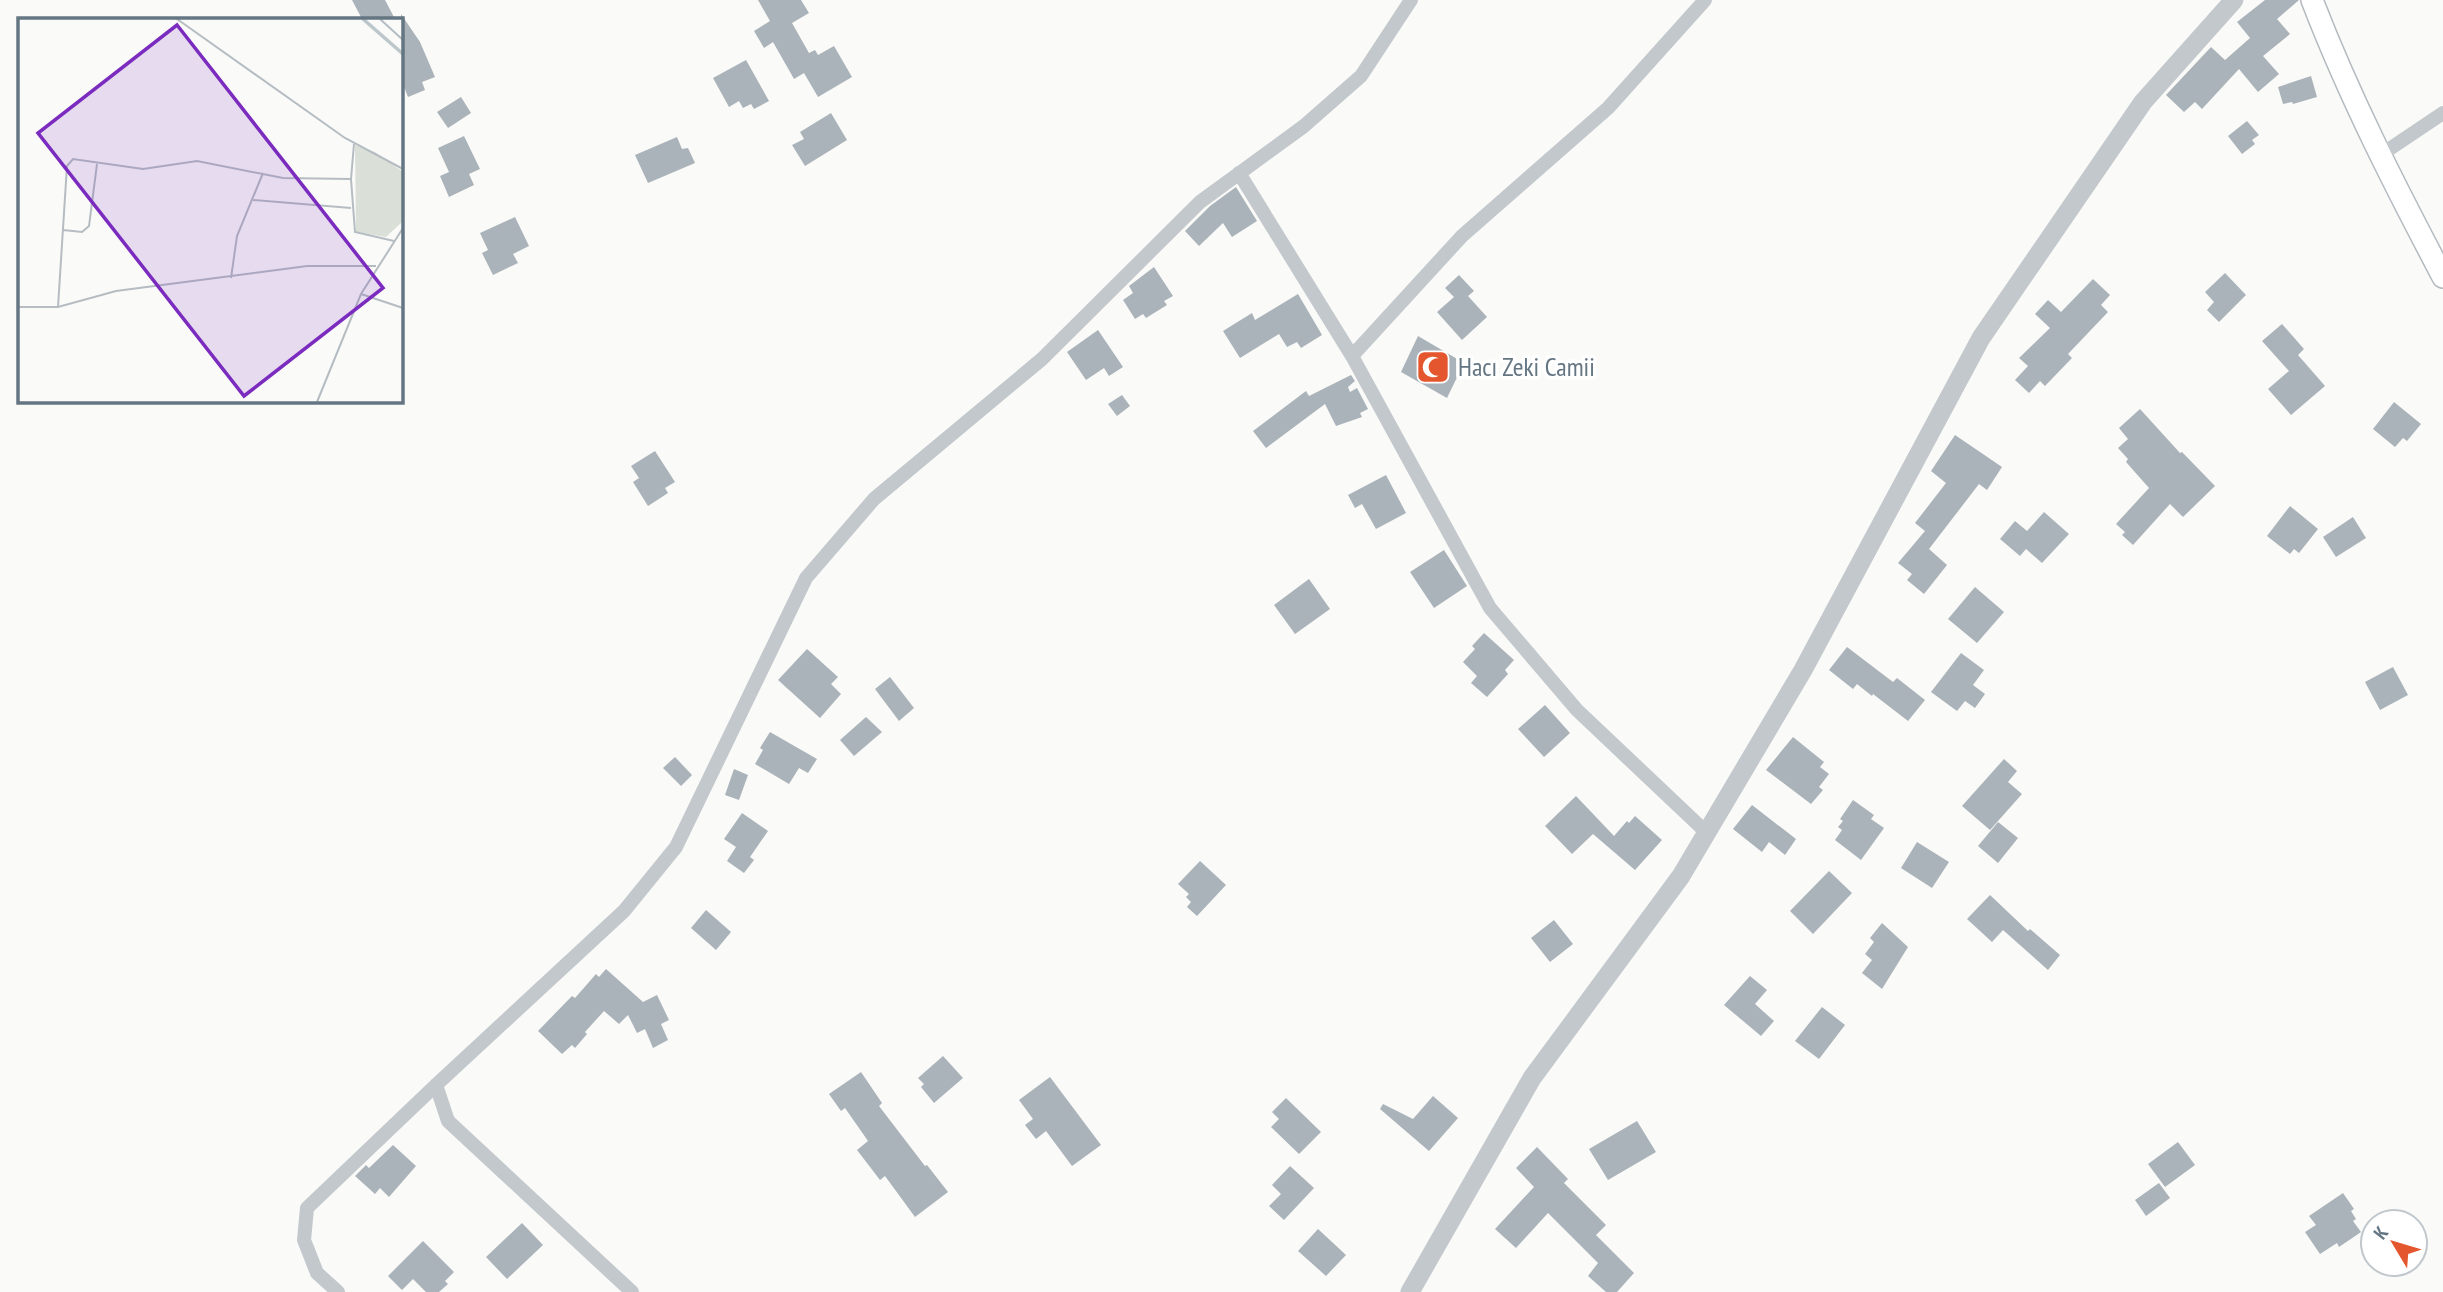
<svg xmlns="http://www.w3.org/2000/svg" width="2443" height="1292" font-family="'PT Sans Narrow',sans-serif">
  <rect width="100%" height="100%" fill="#fafaf8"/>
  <!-- building -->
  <path fill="#aab3b9" d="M352 0H385L395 19H362Z
    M758 0H801L809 13 792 23 809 53 815 50 818 55 834 46 852 77 818 97 804 73 794 79 773 42 764 48 754 31 770 21Z
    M2265 0H2299L2277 19 2290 34 2263 56 2279 74 2258 92 2239 69 2202 109 2195 102 2184 112 2166 95 2211 47 2225 60 2250 38 2237 22Z
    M401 14 420 42 435 77 422 82 425 90 408 97 401 79Z
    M746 60 769 101 754 109 751 104 743 108 739 101 729 107 713 78Z
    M2311 76 2317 97 2293 104 2292 102 2283 104 2278 87Z
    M461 97 471 113 448 128 437 112Z
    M831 113 847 140 805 166 792 145 804 139 800 132Z
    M2247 121 2259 135 2252 140 2255 144 2242 154 2228 136Z
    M464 136 480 169 469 174 474 185 449 197 440 176 449 172 438 148Z
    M677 137 682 149 688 148 695 163 648 183 635 155Z
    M1236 187 1257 221 1232 237 1223 223 1199 246 1185 231 1210 206Z
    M515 217 529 246 513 254 518 263 493 275 482 253 488 250 480 233Z
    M1154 267 1173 296 1164 301 1167 305 1146 318 1143 314 1135 319 1123 300 1133 293 1129 286Z
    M2225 273 2246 295 2219 322 2207 310 2214 302 2205 292Z
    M1459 275 1474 291 1468 296 1487 317 1462 340 1437 312 1454 297 1445 288Z
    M2093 279 2110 295 2101 305 2108 312 2068 354 2072 358 2045 386 2040 381 2029 393 2015 380 2028 366 2019 358 2050 328 2035 314 2048 300 2061 312Z
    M1298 294 1322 335 1301 348 1297 342 1287 347 1279 334 1240 358 1223 331 1252 313 1255 320Z
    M2282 324 2304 349 2298 355 2325 386 2291 415 2268 389 2289 371 2262 341Z
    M1098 330 1123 367 1109 376 1104 368 1086 380 1067 352Z
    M1418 336 1464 363 1447 398 1401 372Z
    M1351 375 1355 381 1348 387 1350 392 1357 388 1368 409 1360 413 1362 417 1336 426 1325 404 1266 448 1253 431 1306 391 1309 396Z
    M1122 395 1130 406 1117 416 1108 404Z
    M2394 402 2421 424 2407 441 2403 438 2395 447 2373 429Z
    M2140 409 2180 453 2182 452 2215 486 2183 517 2170 504 2133 545 2122 535 2125 532 2116 524 2149 488 2126 462 2128 459 2118 448 2128 439 2119 428Z
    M1955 435 2002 467 1987 490 1979 484 1929 549 1947 565 1924 594 1907 580 1912 574 1898 563 1925 531 1915 523 1946 483 1931 471Z
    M655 451 675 482 665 488 668 493 648 506 633 482 639 478 631 466Z
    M1386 475 1406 513 1376 529 1362 504 1355 508 1348 495Z
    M2290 506 2318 529 2299 553 2294 549 2290 554 2267 536Z
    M2044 512 2069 534 2042 563 2026 549 2020 556 2000 539 2015 521 2027 531Z
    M2353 517 2366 538 2336 557 2323 537Z
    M1444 550 1467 586 1434 608 1410 572Z
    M1309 579 1330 609 1295 634 1274 605Z
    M1975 587 2004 612 1977 643 1948 619Z
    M1484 633 1514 660 1505 670 1508 674 1487 697 1471 683 1477 676 1463 662 1475 649 1472 646Z
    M1847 647 1893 682 1897 678 1925 700 1908 721 1873 694 1872 696 1857 684 1853 689 1829 670Z
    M807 649 838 677 831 684 841 694 820 718 778 680Z
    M1961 653 1984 670 1973 685 1985 694 1975 708 1965 701 1957 711 1931 692Z
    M2393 667 2408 695 2380 710 2365 682Z
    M890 677 914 708 899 721 875 689Z
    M1545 705 1570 733 1544 757 1518 729Z
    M866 717 882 732 854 756 840 740Z
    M770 732 817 759 808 773 799 768 789 784 755 764 763 750 760 748Z
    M1793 737 1824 762 1820 767 1829 774 1819 787 1823 790 1811 804 1766 770Z
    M675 757 692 775 681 786 663 768Z
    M2004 759 2017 771 2008 782 2022 794 1990 830 1962 806Z
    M734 769 748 775 739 800 725 795Z
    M1576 796 1614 836 1627 821 1629 823 1635 816 1662 840 1635 870 1593 834 1572 854 1545 826Z
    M1853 800 1874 815 1871 819 1884 828 1861 860 1835 840 1842 830 1838 827 1843 821 1840 819Z
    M1752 805 1796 839 1785 855 1769 842 1762 852 1733 829Z
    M742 813 768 831 750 857 754 860 744 873 727 861 736 847 724 839Z
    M1998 822 2018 838 1998 863 1978 846Z
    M1917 842 1949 862 1932 888 1901 868Z
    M1200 861 1226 885 1197 916 1187 907 1191 902 1186 897 1189 894 1178 884Z
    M1829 871 1852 893 1813 934 1790 911Z
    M1990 895 2028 931 2030 929 2060 955 2048 970 2003 930 1992 942 1967 919Z
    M706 910 731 932 716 950 691 928Z
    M1554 920 1573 944 1550 962 1531 938Z
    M1882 923 1908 947 1882 989 1862 973 1872 960 1865 954 1874 942 1870 938Z
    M606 969 643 1002 657 995 669 1020 661 1024 668 1040 653 1048 645 1029 637 1033 628 1015 619 1024 604 1011 585 1032 587 1034 575 1048 572 1045 562 1054 538 1031 572 996 575 998 596 974 599 977Z
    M1750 976 1767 990 1755 1004 1774 1021 1761 1036 1724 1005Z
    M1822 1007 1845 1025 1819 1059 1795 1041Z
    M943 1056 963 1078 934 1103 921 1087 924 1084 918 1078Z
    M861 1072 882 1103 879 1106 925 1166 927 1165 948 1192 915 1217 885 1176 880 1180 857 1150 868 1141 845 1108 841 1111 829 1094Z
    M1050 1077 1101 1145 1072 1166 1046 1131 1036 1139 1025 1125 1033 1119 1019 1100Z
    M1433 1096 1458 1118 1429 1151 1380 1109 1383 1104 1413 1119Z
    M1286 1098 1321 1132 1299 1154 1271 1127 1279 1119 1272 1112Z
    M1637 1121 1656 1152 1608 1180 1589 1149Z
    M2178 1142 2195 1165 2165 1187 2148 1164Z
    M393 1145 416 1166 389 1197 380 1188 375 1194 355 1176 366 1165 369 1168Z
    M1537 1147 1568 1179 1564 1183 1606 1225 1596 1235 1634 1273 1617 1292H1606L1588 1276 1598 1263 1548 1213 1516 1248 1495 1229 1534 1187 1516 1168Z
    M1290 1166 1314 1188 1284 1220 1269 1206 1281 1194 1272 1185Z
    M2159 1183 2170 1198 2146 1216 2135 1200Z
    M2343 1193 2354 1209 2351 1211 2356 1219 2353 1221 2361 1232 2339 1247 2337 1243 2320 1254 2305 1232 2316 1225 2309 1216Z
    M522 1223 543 1245 507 1279 486 1257Z
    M1318 1229 1346 1255 1326 1276 1298 1251Z
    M423 1241 454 1272 445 1281 448 1284 439 1292H426L413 1279 402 1290 388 1276Z"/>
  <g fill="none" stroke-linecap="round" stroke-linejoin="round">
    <defs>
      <path id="secondary" d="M2312 0C2349 96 2395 186 2443 277"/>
    </defs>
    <!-- secondary casing -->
    <use href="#secondary" stroke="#b3babf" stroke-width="24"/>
    <!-- minor -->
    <path stroke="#c3c8cc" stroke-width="14" d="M2379 156 2443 113
      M1239 173 1352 356 1490 608 1577 710 1707 833
      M1352 356 1462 236 1608 108 1705 0
      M436 1085 448 1121 632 1292
      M338 1292 317 1273 304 1240 307 1208 436 1085 624 911 676 847 806 578 874 499 1042 359 1200 202 1304 126 1361 76 1411 0"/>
    <!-- tertiary -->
    <path stroke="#c3c8cc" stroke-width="19" d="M1410 1292 1532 1078 1681 876 1803 670 1981 338 2143 102 2234 0"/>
    <!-- secondary -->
    <use href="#secondary" stroke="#fff" stroke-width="21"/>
  </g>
  <!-- icons -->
  <defs>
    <symbol id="mosque-square" viewBox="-11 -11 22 22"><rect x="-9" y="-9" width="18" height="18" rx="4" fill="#e4572e" stroke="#fff"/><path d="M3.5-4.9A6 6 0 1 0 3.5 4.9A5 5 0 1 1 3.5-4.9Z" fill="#fff"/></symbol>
  </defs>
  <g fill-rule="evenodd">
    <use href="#mosque-square" x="1414" y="348" width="38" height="38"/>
  </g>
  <g text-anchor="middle" stroke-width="7" stroke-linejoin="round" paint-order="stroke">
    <!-- poi labels -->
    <g font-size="26" fill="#657683" stroke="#fff" text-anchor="start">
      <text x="1458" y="376">Hacı Zeki Camii</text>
    </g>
  </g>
  <!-- overview -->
  <g transform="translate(18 18)">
    <rect width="385" height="385" fill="#fafaf8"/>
    <path d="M337 127 357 134 385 154V203L368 219 338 214Z" fill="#dadfd7"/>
    <path fill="none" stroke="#bbc7cb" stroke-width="3.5" d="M345 1 385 36"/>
    <path fill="none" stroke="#b5bdc2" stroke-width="2" d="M159 1 327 120 385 151M362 1 385 22M336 126 333 161 337 214 376 223M235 182 333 190M45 212 64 214 71 208 79 146M213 260 219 218 245 155M343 276 385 290M0 289H40L98 273 289 248H358M40 289 49 148 55 141 125 151 179 143 265 160 333 161M299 384 343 276 385 210"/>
    <path fill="#7b2cbf" fill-opacity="0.15" stroke="#7b2cbf" stroke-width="3.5" d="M159 7 365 270 226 378 20 115Z"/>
    <rect width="385" height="385" fill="none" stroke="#657683" stroke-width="3.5"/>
  </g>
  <!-- north arrow -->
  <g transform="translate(2394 1243) rotate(308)"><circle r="33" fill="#ffffff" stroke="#c1c8cd" stroke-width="2"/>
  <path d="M0-5L12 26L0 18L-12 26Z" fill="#e4572e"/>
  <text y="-10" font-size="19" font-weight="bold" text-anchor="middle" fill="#657683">K</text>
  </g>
</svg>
